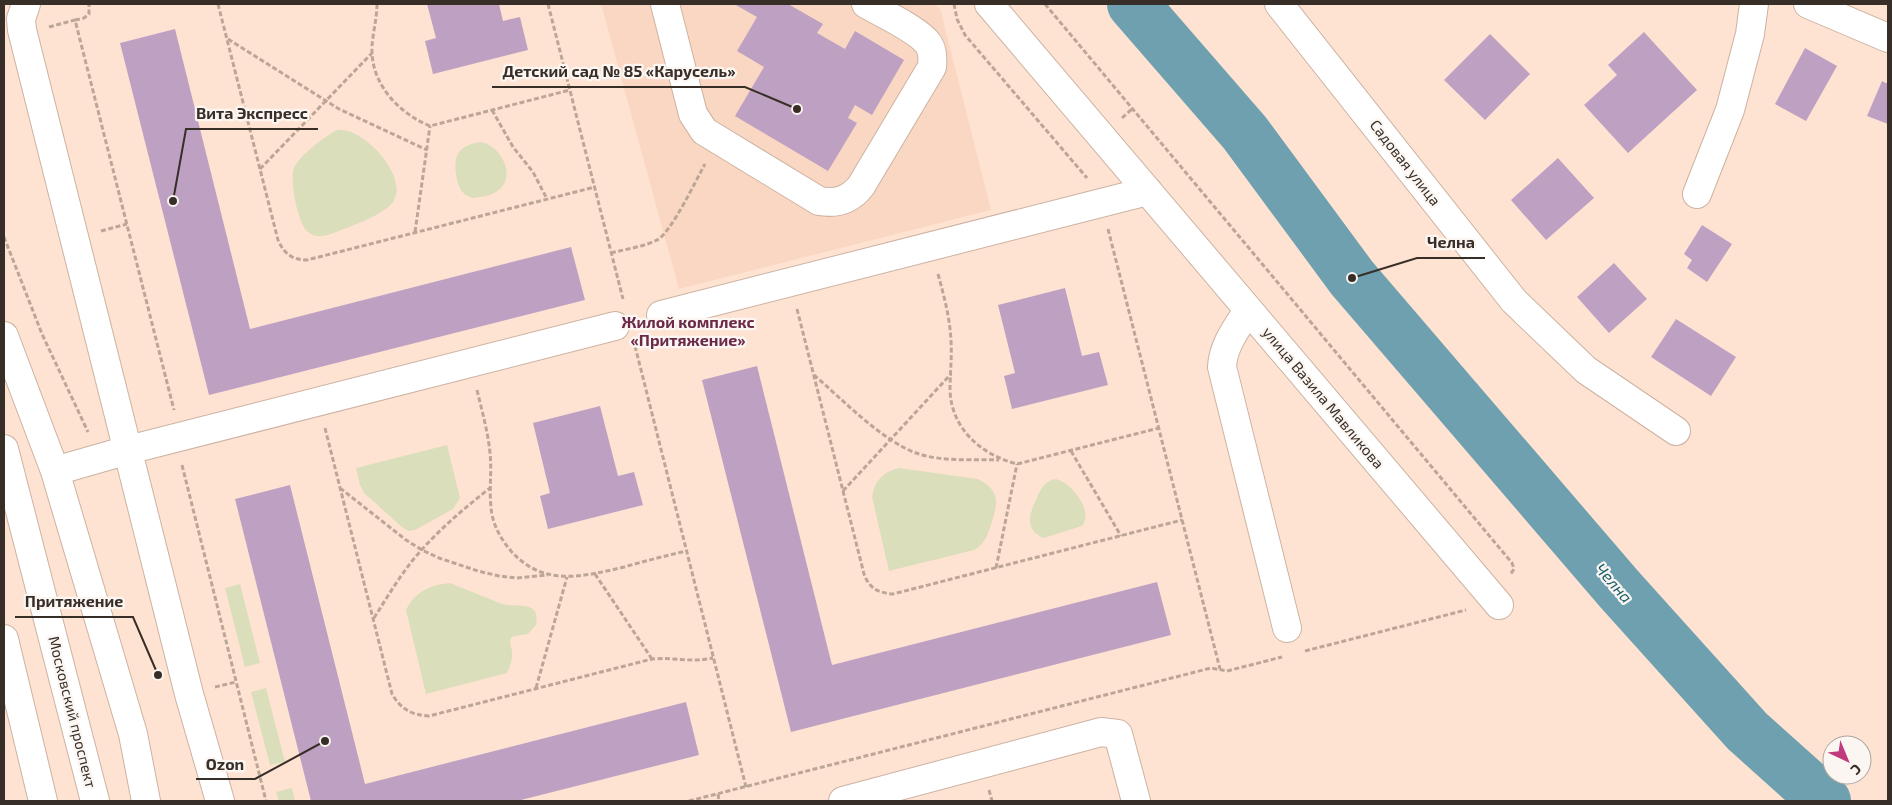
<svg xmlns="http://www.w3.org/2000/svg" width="1892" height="805" font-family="'Exo 2',sans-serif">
  <rect width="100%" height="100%" fill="#ffe3d2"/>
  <!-- built -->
  <path fill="#fad7c2" d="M601 4H933L940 8 991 210 679 289Z"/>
  <!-- green -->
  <path fill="#dbdebb" d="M337 130C363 126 410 177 393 202 385 215 344 229 328 235 320 237 313 237 307 231 298 223 289 179 294 168 299 156 325 136 337 130Z
    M481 142C502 146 518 178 496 192 490 196 480 197 473 198 467 196 461 193 459 186 455 177 453 158 460 151 465 145 474 143 481 142Z
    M447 445 460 498 453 509 415 530 409 531 403 528 364 493 360 485 356 468Z
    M899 468 978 479C1001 491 998 503 991 525 987 536 985 544 974 550L889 571 872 497C875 480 883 472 899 468Z
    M1056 479C1072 483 1094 511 1082 526L1044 538C1026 531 1028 517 1035 502 1040 491 1043 481 1056 479Z
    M450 583 502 604C517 608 541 599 536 625L528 634 514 636 511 638C509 644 511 645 512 651 513 659 510 666 507 673L426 694 406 610C415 592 429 585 450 583Z
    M240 584 260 663 245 667 225 588Z
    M266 688 285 762 270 765 251 692Z
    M292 788 295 801H279L276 792Z"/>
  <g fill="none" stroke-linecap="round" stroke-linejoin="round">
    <!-- river -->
    <path stroke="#6ea0af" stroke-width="52" d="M1133 4 1245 133 1352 278 1620 590 1747 731 1825 801"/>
  </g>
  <!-- building -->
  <path fill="#bea1c2" d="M427 4H499L503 21 520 17 528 50 433 74 425 41 436 38Z
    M734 4H788L823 24 817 33 845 49 855 31 904 60 872 115 855 105 848 118 857 123 828 171 735 116 764 67 737 51 757 17Z
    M175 29 250 329 571 247 585 300 209 395 120 43Z
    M1644 32 1697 90 1628 153 1584 105 1617 75 1608 65Z
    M1490 34 1530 74 1485 120 1444 80Z
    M1805 48 1837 66 1806 121 1775 104Z
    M1882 81 1888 84V124L1867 116Z
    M1558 158 1594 198 1546 240 1511 200Z
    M1702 225 1732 244 1707 282 1687 268 1692 260 1684 254Z
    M1614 263 1647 299 1609 333 1577 297Z
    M1065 288 1082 356 1099 352 1108 385 1012 409 1004 376 1015 373 998 305Z
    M1676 319 1736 357 1711 396 1651 357Z
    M757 366 832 665 1157 582 1171 635 791 732 702 380Z
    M600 406 618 476 634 472 643 505 548 529 540 496 550 493 533 423Z
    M290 485 365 784 686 702 699 755 517 801H311L235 499Z"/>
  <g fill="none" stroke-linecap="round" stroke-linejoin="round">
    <defs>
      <path id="minor" d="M26 4 21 19 22 30 189 694 220 801
        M665 4 693 114 704 131 819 201C837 204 850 200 861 186L932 67C933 58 933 48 926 41 914 28 882 13 866 4
        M989 4 1499 605
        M1279 4 1514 301 1586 370 1676 431
        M1808 4 1888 38
        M1697 194 1730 110 1750 34 1754 4
        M1248 310C1237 328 1223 345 1222 367L1287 628
        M661 315 1148 191
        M4 336 55 471 133 734 146 801
        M55 471 128 450 615 326
        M843 801 1101 732 1118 734 1136 801"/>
      <path id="major" d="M4 449 95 801
        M4 639 43 801"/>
    </defs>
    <!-- minor casing -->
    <use href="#minor" stroke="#ccb2a2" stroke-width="30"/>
    <!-- major casing -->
    <use href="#major" stroke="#ccb2a2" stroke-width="30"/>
    <!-- path -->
    <path stroke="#bca698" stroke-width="3" stroke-dasharray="5 2.5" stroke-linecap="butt" d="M218 4 278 240C284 254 293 260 307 260L595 187
      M377 4C377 18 373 32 372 46 370 83 398 113 430 126L570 90
      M548 4 623 299
      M954 4 957 19 965 35 1087 178
      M1045 4 1512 563 1514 569 1510 575
      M75 20 84 18 89 14V4
      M49 27 75 20 174 410
      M228 39 339 109 427 150
      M492 110 513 147 533 172 547 199
      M1122 118 1132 109
      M260 169 372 53
      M1108 229 1220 669
      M101 231 127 224
      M415 232 430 126
      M4 237 42 334 88 432
      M611 253C626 249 643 247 657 240 671 233 696 180 705 164
      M938 274C944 296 950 318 951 341 952 358 950 374 950 391 952 430 982 455 1017 464L1159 428
      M797 309 864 574C869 588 878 593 893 594L1182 520
      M635 346 746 787
      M814 375C842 399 884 443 919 454 944 462 973 459 999 460
      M477 390C482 411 488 432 490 453 492 471 489 489 491 507 492 523 500 538 511 551 543 587 582 577 624 567 645 561 665 556 686 551
      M325 428 392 694C401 709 411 715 429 716L652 659C675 657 691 663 713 658
      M1071 451 1121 536
      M182 465 266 801
      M340 488 406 540 422 550 439 558 478 571 499 576 517 578 548 575
      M843 491 951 374
      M996 568 1017 464
      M595 574 652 659
      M374 618C386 599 398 579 412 561 435 533 462 510 490 488
      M1305 651 1466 610
      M215 687 236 682
      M536 688 567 577
      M989 790 992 801
      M718 794 719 801
      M689 801 1211 668 1227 671 1282 657"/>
    <!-- minor -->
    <use href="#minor" stroke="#fff" stroke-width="28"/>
    <!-- major -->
    <use href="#major" stroke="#fff" stroke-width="28"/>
  </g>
  <g text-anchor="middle" stroke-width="4.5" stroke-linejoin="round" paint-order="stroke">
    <!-- street labels -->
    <g font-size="15" fill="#382e28" stroke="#fbf6f2">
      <text transform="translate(1405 163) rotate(52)" y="5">Садовая улица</text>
      <text transform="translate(1323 398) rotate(50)" y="5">улица Вазила Мавликова</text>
      <text transform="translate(72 712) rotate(76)" y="5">Московский проспект</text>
    </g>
    <!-- neighbourhood labels -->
    <g font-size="16" font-weight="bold" fill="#6b2948" stroke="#fbf6f2">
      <text x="688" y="328">Жилой комплекс<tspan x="688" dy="18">«Притяжение»</tspan></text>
    </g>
    <!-- water labels -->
    <g font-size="16" font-style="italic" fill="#1b5f6f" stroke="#fbf6f2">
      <text transform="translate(1614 583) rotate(49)" y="6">Челна</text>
    </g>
  </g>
  <!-- callouts -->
  <path fill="none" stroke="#382e28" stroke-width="2" d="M797 109L745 87H492M173 201L186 129H318M1352 278L1417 258H1485M158 675L133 617H15M325 741L255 779H196"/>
  <g fill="#382e28" stroke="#fbf6f2" stroke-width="2">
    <circle cx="797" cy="109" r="5"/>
    <circle cx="173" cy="201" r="5"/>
    <circle cx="1352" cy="278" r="5"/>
    <circle cx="158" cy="675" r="5"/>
    <circle cx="325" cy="741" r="5"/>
  </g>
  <g font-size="16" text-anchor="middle" font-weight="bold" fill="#382e28" stroke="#fbf6f2" stroke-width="4.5" stroke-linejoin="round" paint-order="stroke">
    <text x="619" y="77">Детский сад № 85 «Карусель»</text>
    <text x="252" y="119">Вита Экспресс</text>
    <text x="1451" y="248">Челна</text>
    <text x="74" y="607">Притяжение</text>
    <text x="225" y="770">Ozon</text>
  </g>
  <!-- border -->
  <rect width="1892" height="805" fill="none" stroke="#382e28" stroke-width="10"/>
  <!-- north arrow -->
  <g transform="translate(1847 760) rotate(136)"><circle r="24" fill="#fbf6f2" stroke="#ada6a1"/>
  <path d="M0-4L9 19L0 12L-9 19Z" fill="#c03b7d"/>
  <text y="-8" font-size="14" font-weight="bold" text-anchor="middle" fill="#382e28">С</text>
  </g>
</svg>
